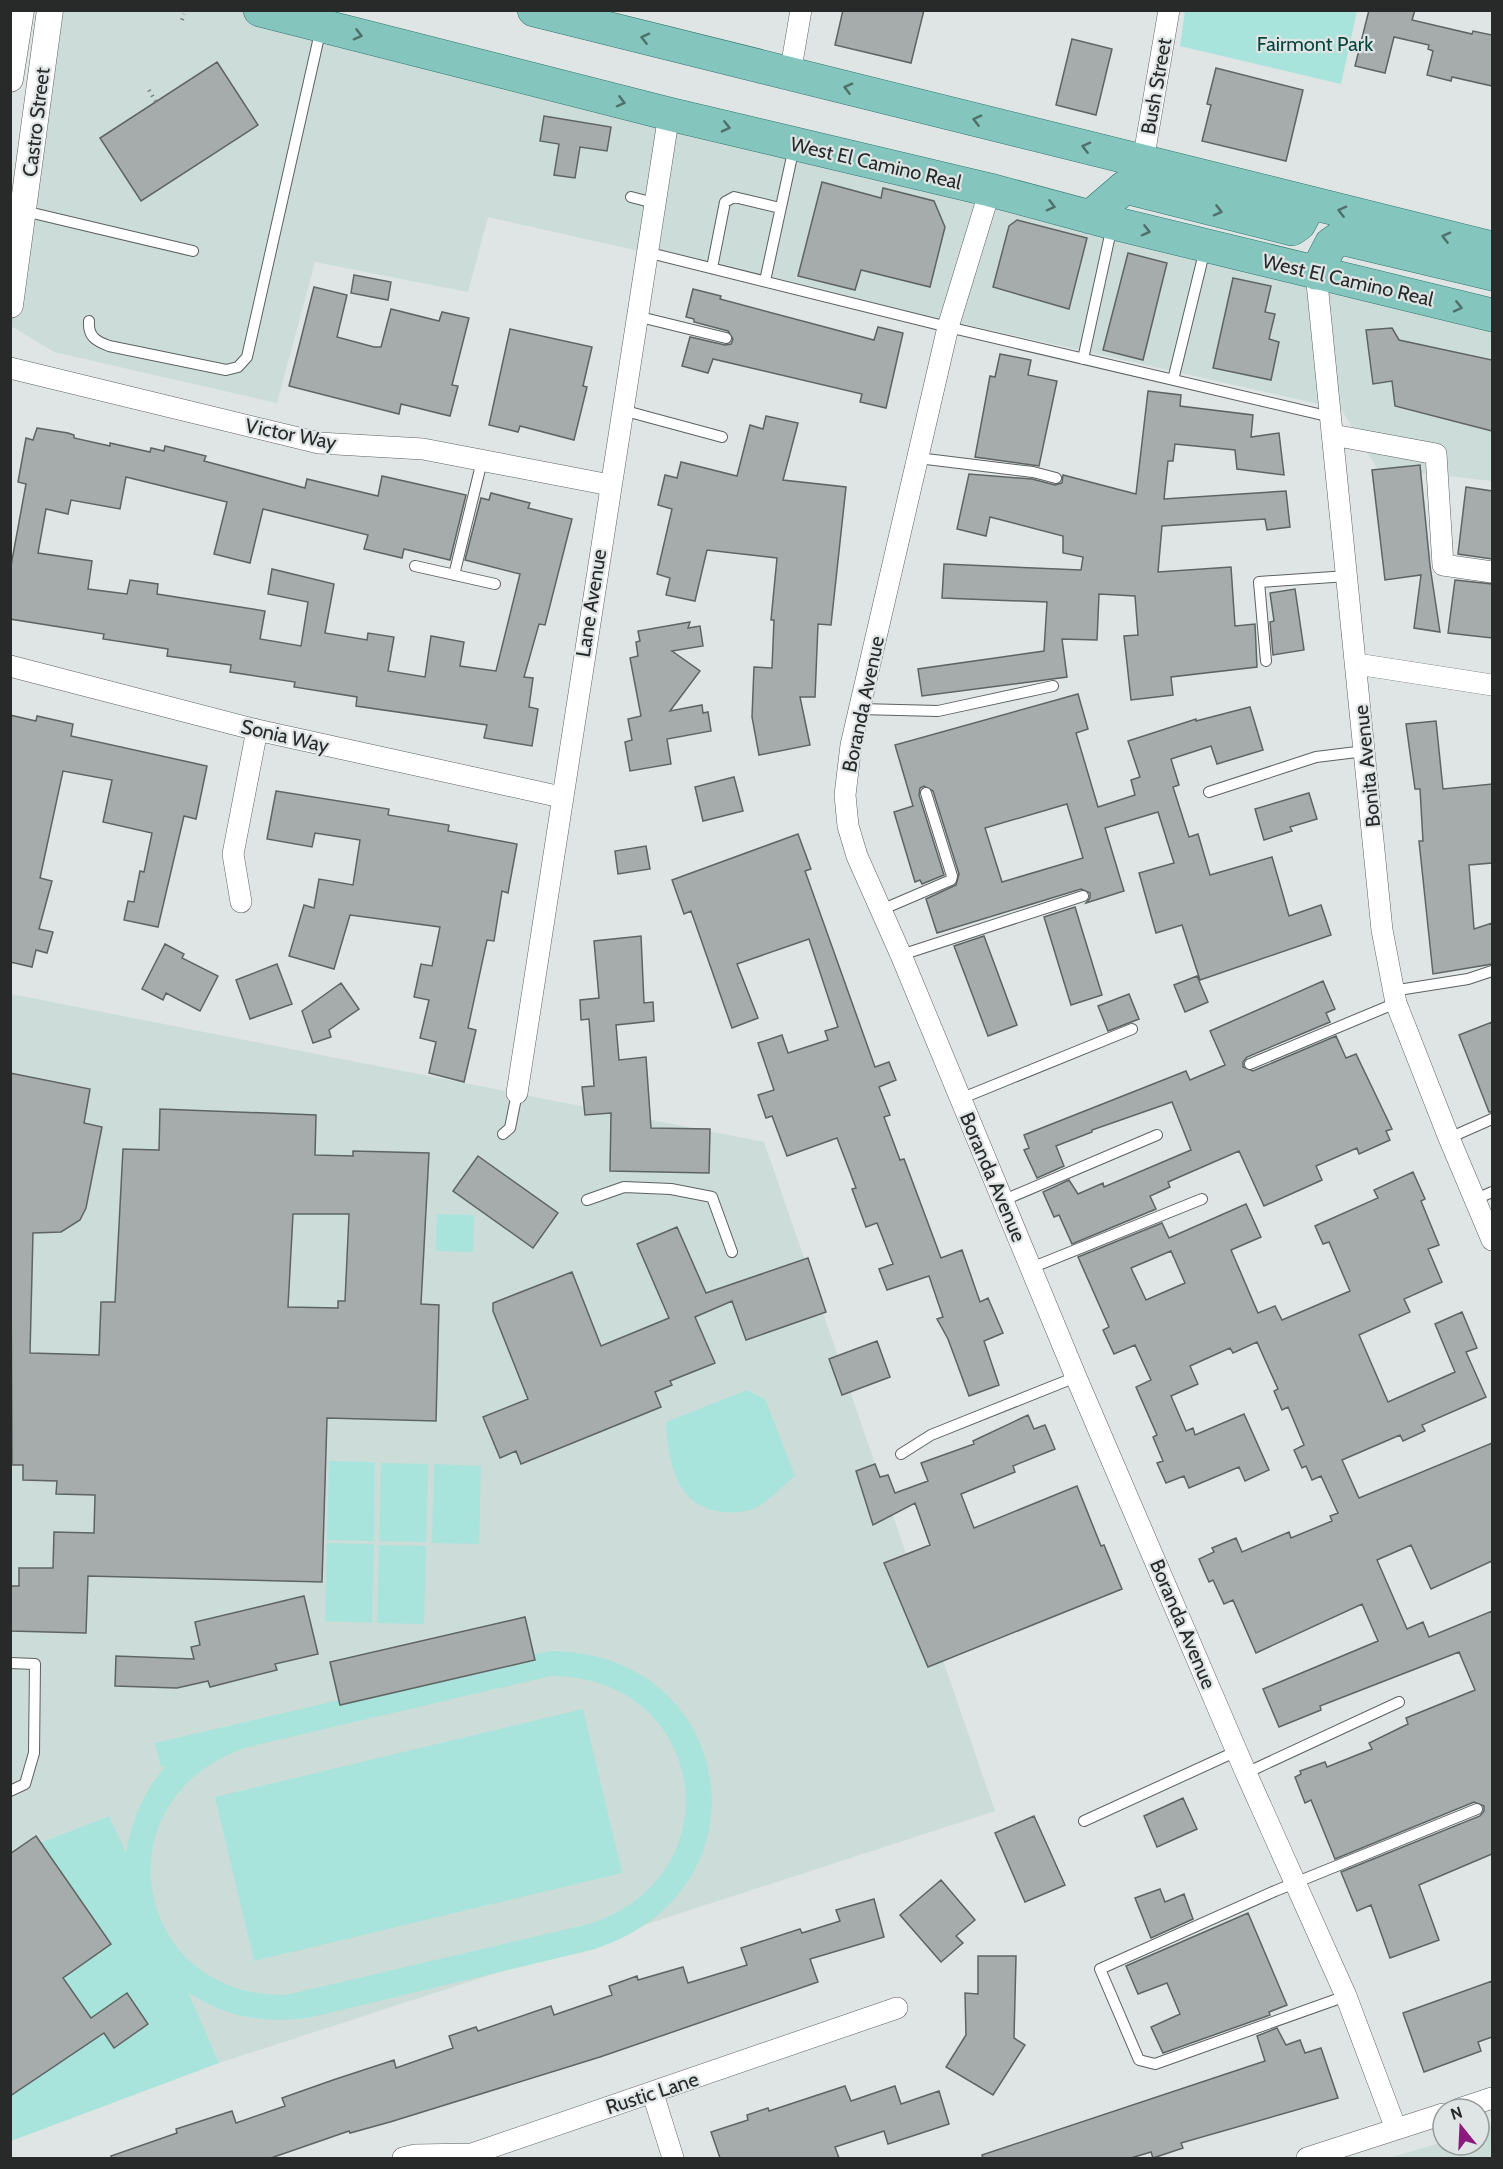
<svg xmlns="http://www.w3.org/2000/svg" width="1503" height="2169" font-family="Cabin,sans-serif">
  <rect width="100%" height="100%" fill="#dee5e4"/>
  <!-- built -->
  <path fill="#ccdcd9" d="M50 11H260L1492 315V481L1377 468 1341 409 488 217 468 292 315 262 277 403 54 352 11 326V305Z
    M11 994 764 1142 995 1811 219 2063 109 1816 11 1854Z
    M1492 2126V2158H1389L1443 2142V2145H1479V2130Z"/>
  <!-- green -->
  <path fill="#a8e4db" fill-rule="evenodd" d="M1185 11H1357L1341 84 1180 46Z
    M437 1214 474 1215 473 1252 436 1251Z
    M747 1390 765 1399 795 1476C783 1485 772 1498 759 1506 750 1512 735 1513 724 1512 676 1508 668 1462 666 1422Z
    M329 1461 375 1462 374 1541 327 1540Z
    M381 1463 428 1464 426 1542 379 1541Z
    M434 1464 481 1466 479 1544 432 1543Z
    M327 1543 374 1544 372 1623 325 1621Z
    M379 1545 426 1546 424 1624 377 1623Z
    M549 1651C737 1651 775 1890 595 1949L312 2017C267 2024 226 2018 188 1992L219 2063 11 2141V1854L109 1816 126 1853C132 1821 143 1792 165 1767H161L155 1743ZM551 1676C707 1676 738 1876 589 1924L286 1995C130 1997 98 1795 248 1747Z
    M583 1709 622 1873 254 1961 215 1797Z"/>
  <!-- building -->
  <path fill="#a6acab" stroke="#5e6463" stroke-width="1.5" fill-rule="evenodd" d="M843 10H924L911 63 835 45Z
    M1369 10H1415L1412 20 1472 34 1473 31 1492 35V86L1452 77 1451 81 1427 75 1433 51 1428 49 1429 45 1394 37 1385 73 1355 66Z
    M1072 39 1112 49 1096 115 1056 105Z
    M217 62 258 125 141 201 100 138Z
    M1216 68 1303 90 1286 161 1202 141 1211 105 1207 104Z
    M544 116 611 127 607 151 580 147 575 178 554 175 559 144 540 141Z
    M822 182 881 198 883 188 934 201 945 227 930 287 861 270 855 290 798 276Z
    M1017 220 1087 238 1069 309 993 287 1009 226Z
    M1128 253 1167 263 1143 360 1103 350Z
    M354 275 391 282 388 300 351 293Z
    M1233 278 1271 286 1265 312 1275 314 1269 339 1279 342 1271 380 1213 368Z
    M314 287 347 295 337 337 374 347H381L391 309 439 321 442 312 469 318 452 385 458 386 450 416 401 404 399 414 289 386Z
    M693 289 721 296 720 299 874 340 878 327 903 333 886 408 860 402 862 394 713 359 708 373 682 366 690 337 725 345 731 344 733 339 728 331 694 322V319L686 317Z
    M1392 328 1399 340 1492 360V431L1395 406 1392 381 1373 384 1366 330Z
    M510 329 592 347 583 386 587 387 574 440 520 426 518 432 489 425Z
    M1000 354 1031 360 1028 375 1057 381 1039 466 975 457 990 376 995 377Z
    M1148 391 1181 395 1180 406 1253 415 1251 437 1279 433 1284 475 1237 469 1235 450 1175 444 1173 461H1168L1164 499 1286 491 1290 527 1267 530 1265 519 1162 526 1158 572 1231 567 1235 626 1255 624 1257 667 1171 677 1173 695 1131 700 1124 636 1138 635 1135 596 1099 594 1097 640 1062 639 1067 677 922 696 918 669 1044 651 1047 602 942 598 944 564 1081 570 1083 557 1063 553V536L990 517 986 536 957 529 969 474 1032 479 1055 485 1062 483 1063 475 1136 494Z
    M766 416 798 423 783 480 846 487 831 625 818 624 815 697H800L810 745 759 755 752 717 754 667 772 668 774 620H771L777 558 707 550 695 601 666 595 670 578 657 574 672 509 658 505 665 475 677 478 681 462 737 476 750 425 763 429Z
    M37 428 68 433 74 435V438L110 446V443L150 452 151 448 164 451 165 446 206 456 204 461 305 488 307 479 378 496 382 476 466 495 450 560 404 549 402 558 364 549 368 535 263 509 250 563 214 554 227 502 126 477 120 509 71 500 68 514 46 509 38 553 92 561 88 589 127 594 130 580 158 584 157 594 265 611 260 639 301 646 308 602 268 594 272 569 334 584 325 633 367 640 368 633 394 637 388 671 425 677 431 636 464 642 460 666 496 671 520 574 465 560 481 498 489 500 491 493 530 503 528 508 572 519 545 625 539 624 524 677 533 678 529 707 538 709 532 746 484 738 487 725 356 706 357 697 294 687 295 682 230 672 231 665 167 656 168 649 103 639 104 634 10 619V571L26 484 18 482 26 438 33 440Z
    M1420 465 1430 566 1440 632 1414 628 1421 575 1385 580 1372 470Z
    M1466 487 1492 491V559L1458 554Z
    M1455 580 1492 584V638L1448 633Z
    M1295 589 1304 650 1273 655 1270 622 1274 621 1270 593Z
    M690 622 688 628 700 626 703 646 672 651 700 671 670 711 702 705 703 713 708 712 711 731 667 739 671 764 630 771 625 742 632 740 628 719 641 716 630 658 638 656 636 642 640 641 638 631Z
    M1078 694 1088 729 1076 733 1098 807 1135 795 1131 780 1140 777 1128 741 1196 719V721L1250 707 1263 750 1217 764 1211 746 1171 759 1179 785 1173 787 1189 837 1198 834 1210 875 1272 857 1289 916 1321 905 1331 935 1200 980 1182 925 1156 933 1139 873 1174 863 1158 812 1105 828 1124 891 1086 903 1090 898V893L1081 889 937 933 926 899 956 885 959 874 933 791 924 786 920 788 919 795 944 875 922 884 920 880 915 882 894 812 913 806 895 745ZM1067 804 1083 858 1002 882 985 828Z
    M10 715 36 721 37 716 73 724 71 736 207 766 196 819 184 816 158 927 124 920 128 901 134 902 140 871 144 872 152 833 103 822 112 780 63 771 40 878 52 881 39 929 53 932 47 953 36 950 32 967 10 962Z
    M1436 721 1443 789 1492 784V863L1469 865 1474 929 1492 923V964L1433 974 1419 841H1423L1420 789H1415L1406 724Z
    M734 777 743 811 703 821 695 787Z
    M276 791 389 809 388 815 449 825 448 831 517 844 508 893 502 891 494 941 487 940 468 1028 476 1030 464 1082 429 1073 436 1042 420 1038 429 1000 414 997 421 964 432 966 440 927 350 915 334 969 289 956 304 905 314 908 319 879 353 885 360 840 315 833 312 847 267 839Z
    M1309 793 1317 819 1290 827 1292 831 1264 840 1255 809Z
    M798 834 811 869 805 871 875 1067 889 1062 896 1080 879 1087 890 1115 884 1117 900 1160 904 1159 941 1258 962 1250 980 1302 988 1298 1003 1333 984 1341 999 1385 969 1396 948 1339 937 1319 943 1317 929 1276 887 1290 879 1269 893 1264 877 1223 866 1227 852 1189 856 1188 837 1138 787 1156 772 1116 766 1118 758 1095 774 1090 758 1043 782 1035 788 1053 828 1040 825 1031 838 1027 809 939 737 964 758 1018 732 1028 691 911 684 914 672 880Z
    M646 846 650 869 618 874 615 851Z
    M1075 907 1102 995 1071 1005 1044 917Z
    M641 936 644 1003 653 1002 654 1021 616 1025 619 1060 646 1057 651 1128 710 1129 709 1173 610 1171 611 1113 585 1115 582 1087 594 1086 589 1019 581 1020 580 1000 599 998 594 941Z
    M984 936 1017 1025 988 1036 954 946Z
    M165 944 184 954 182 958 218 976 200 1011 166 993 163 1000 142 989Z
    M277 964 292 1004 250 1019 236 980Z
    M1197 976 1208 1002 1185 1012 1174 985Z
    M1323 981 1335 1009 1326 1013 1330 1022 1247 1057 1243 1062V1067L1253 1071 1336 1036 1346 1058 1356 1054 1392 1129 1386 1131 1390 1140 1359 1154 1357 1148 1316 1166 1322 1180 1264 1206 1239 1151 1168 1182 1170 1187 1150 1196 1156 1209 1072 1244 1059 1215 1054 1217 1043 1192 1069 1180 1078 1194 1103 1183 1104 1187 1191 1150 1172 1102 1092 1130V1132L1056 1146 1064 1166 1037 1178 1024 1150 1029 1148 1024 1135 1186 1071 1190 1080 1225 1065 1210 1031Z
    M341 983 359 1009 329 1030 331 1037 313 1043 302 1011Z
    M1129 994 1139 1019 1108 1031 1098 1006Z
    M1492 1022V1112H1489L1459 1035Z
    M10 1073 90 1089 84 1123 102 1127 86 1208 80 1220 61 1232 33 1233 30 1353 99 1355 101 1302H115L123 1149 159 1150 160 1109 316 1115 315 1155 353 1156V1151L429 1153 421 1304 439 1305 436 1421 327 1418 322 1582 88 1576 86 1633 10 1631V1586H19V1568H53L54 1532 94 1533 95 1495 56 1494 57 1481 23 1480V1465H12ZM293 1214H349L345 1301H338V1308L288 1307Z
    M478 1156 558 1213 533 1248 453 1191Z
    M1413 1172 1425 1199 1421 1201 1439 1245 1428 1249 1442 1282 1404 1299 1410 1312 1359 1335 1388 1402 1455 1372 1435 1324 1462 1312 1477 1348 1466 1352 1486 1397 1422 1425 1425 1431 1403 1441 1400 1435 1342 1460 1359 1498 1492 1443V1561L1431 1589 1411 1545 1377 1560 1407 1629 1423 1622 1429 1637 1492 1611V1854L1419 1885 1439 1940 1390 1958 1371 1905 1357 1911 1341 1872 1480 1816 1484 1811V1806L1474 1802 1335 1859 1311 1800 1305 1803 1295 1777 1301 1774 1300 1771 1325 1762 1327 1767 1372 1749 1369 1743 1408 1724 1406 1718 1475 1690 1459 1652 1320 1706 1321 1710 1279 1727 1263 1689 1378 1641 1362 1604 1256 1653 1233 1600 1224 1604 1213 1580 1209 1582 1199 1559 1214 1552 1212 1548 1236 1538 1242 1552 1289 1532 1291 1538 1332 1521 1330 1516 1338 1513 1321 1476 1312 1480 1306 1466 1302 1468 1294 1450 1304 1445 1288 1407 1282 1410 1274 1391 1278 1389 1257 1342 1233 1353 1230 1348 1190 1366 1198 1384 1171 1396 1186 1431 1193 1428 1195 1435 1244 1414 1269 1470 1245 1481 1239 1467 1189 1488 1184 1476 1166 1483 1157 1463 1163 1461 1153 1437 1157 1435 1136 1387 1151 1380 1135 1345 1114 1354 1103 1330 1109 1327 1078 1257 1162 1223 1169 1238 1246 1204 1261 1237 1231 1250 1258 1313 1275 1306 1282 1320 1350 1291 1329 1242 1323 1244 1315 1226 1378 1198 1374 1190ZM1171 1251 1185 1283 1146 1300 1131 1268Z
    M677 1227 706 1293 808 1258 826 1312 746 1340 732 1301 695 1317 715 1363 670 1381 672 1385 655 1392 661 1407 521 1464 516 1451 500 1458 483 1417 528 1399 493 1311V1303L572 1272 601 1346 669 1318 637 1244Z
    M877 1341 890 1377 842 1395 829 1359Z
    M1028 1415 1034 1429 1045 1425 1055 1449 1013 1466 1015 1472 961 1494 974 1528 1077 1486 1101 1546 1104 1545 1122 1589 928 1667 884 1563 930 1545 915 1503 873 1525 856 1471 875 1464 880 1477 888 1475 895 1493 928 1481 921 1463 974 1444 973 1441Z
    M304 1596 318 1654 275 1664 277 1670 210 1687 208 1681 177 1688 115 1686 116 1656 194 1659 191 1647 200 1645 195 1622Z
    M525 1617 535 1660 340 1705 330 1662Z
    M1183 1798 1197 1829 1157 1847 1144 1816Z
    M1034 1816 1065 1885 1025 1902 995 1833Z
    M36 1836 111 1944 63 1978 91 2018 127 1993 148 2024 114 2048 104 2033 10 2096V1854Z
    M941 1880 975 1920 956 1936 963 1943 941 1962 900 1915Z
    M1160 1889 1165 1902 1184 1894 1193 1919 1151 1938 1135 1898Z
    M874 1899 884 1937 810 1959 818 1982 600 2057 390 2122 350 2133 349 2131 271 2158H111V2156L177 2133 176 2129 232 2111 236 2123 285 2106 282 2098 333 2080 394 2060 396 2068 453 2048 449 2036 476 2027 478 2031 551 2006 554 2015 612 1995 609 1986 637 1976 638 1980 683 1967 688 1983 747 1965 741 1948 800 1929 802 1933 840 1921 836 1910Z
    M1248 1913 1287 2005 1269 2012 1270 2015 1163 2053 1151 2027 1180 2014 1167 1983 1138 1994 1126 1966Z
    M978 1956H1016L1014 2038 1025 2045 993 2095 946 2067 966 2035 965 1993 978 1994Z
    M1492 1981V2037L1478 2042 1481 2051 1424 2072 1403 2013Z
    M1277 2028 1286 2045 1300 2040 1305 2053 1321 2048 1338 2098 1181 2143 1183 2148 1153 2158 1151 2152 1131 2158H983L982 2155 1265 2061 1257 2036Z
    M845 2086 851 2101 895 2086 901 2104 939 2091 949 2124 888 2144 884 2131 835 2147 839 2158H720L711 2132 748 2120 747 2115 768 2108 769 2111Z"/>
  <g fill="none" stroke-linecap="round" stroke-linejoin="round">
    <defs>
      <path id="service" d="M631 197 654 203
        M24 211 193 251
        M646 252 948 327 1331 417
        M712 268 725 202 734 197 780 208
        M765 281 794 147
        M636 316 726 338
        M89 321C88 337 96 341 109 346L226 370 238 367 247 357 321 28
        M1083 359 1112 226
        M1173 380 1205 249
        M622 410 722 437
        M918 458 1033 472 1056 478
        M415 566 495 584
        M454 575 482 461
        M1266 661 1259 582 1348 576
        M860 709 938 711 1053 686
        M1209 792 1316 757 1365 751
        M881 910 951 880 952 876 926 793
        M901 955 1083 896
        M1392 991 1468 979 1492 971
        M1250 1064 1396 1003
        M960 1099 1132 1029
        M503 1134 510 1128 517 1093
        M1449 1138 1492 1119
        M1476 1199 1492 1192
        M587 1200 624 1187 671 1189 712 1197 732 1252
        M1004 1200 1157 1135
        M1031 1268 1202 1199
        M901 1454 931 1435 1076 1377
        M10 1663 35 1664 34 1753 25 1784 10 1791
        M1246 1773 1399 1702
        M1084 1821 1237 1751
        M1346 1996 1155 2064 1139 2060 1100 1969 1275 1891 1477 1809"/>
      <path id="minor" d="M790 74 801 10
        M1143 161 1169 10
        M990 190 948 327 851 745 845 795 848 826 857 856 901 955 1076 1377 1246 1773 1346 1996 1396 2129
        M1316 273 1382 930 1396 1003 1449 1138 1492 1240
        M10 368 319 443 423 449 610 485
        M1333 435 1436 454 1443 565 1492 572
        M1357 664 1492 685
        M10 666 257 730 561 797
        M241 902 233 854 257 730
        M517 1093 669 114
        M653 2094 673 2158
        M1459 2109 1492 2098
        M403 2158 415 2155 472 2154 897 2008
        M1307 2158 1443 2114"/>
      <path id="tertiary" d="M10 79 21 10
        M10 305 50 10"/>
      <path id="primary" d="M260 10 669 114 990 190 1113 223 1492 315
        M534 10 1492 248
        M1090 217 1125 187 1292 229 1299 224 1310 203
        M1316 273 1331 244 1340 238 1492 274"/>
    </defs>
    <!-- service casing -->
    <use href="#service" stroke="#5c6161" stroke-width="12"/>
    <!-- minor casing -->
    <use href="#minor" stroke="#5c6161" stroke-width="22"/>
    <!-- tertiary casing -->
    <use href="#tertiary" stroke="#5c6161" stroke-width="27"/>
    <!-- primary casing -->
    <use href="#primary" stroke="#2e756e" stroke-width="34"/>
    <!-- path -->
    <path stroke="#7f8483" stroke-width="4" stroke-dasharray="1.5 4.5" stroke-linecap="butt" d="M182 20 184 14
      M149 90 156 102"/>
    <!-- service -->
    <use href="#service" stroke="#fff" stroke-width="10"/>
    <!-- minor -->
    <use href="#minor" stroke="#fff" stroke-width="21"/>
    <!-- tertiary -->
    <use href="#tertiary" stroke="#fff" stroke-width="26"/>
    <!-- primary -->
    <use href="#primary" stroke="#84c5be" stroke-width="33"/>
  </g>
  <!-- one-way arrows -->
  <defs><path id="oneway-chevron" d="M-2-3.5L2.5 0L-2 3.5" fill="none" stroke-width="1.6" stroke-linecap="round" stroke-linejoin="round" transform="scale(1.5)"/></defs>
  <g stroke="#51706c">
    <use href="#oneway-chevron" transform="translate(358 35) rotate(14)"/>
    <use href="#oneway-chevron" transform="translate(645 38) rotate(-166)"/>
    <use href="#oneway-chevron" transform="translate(848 88) rotate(-166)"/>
    <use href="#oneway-chevron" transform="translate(621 102) rotate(14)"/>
    <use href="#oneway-chevron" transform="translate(977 120) rotate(-166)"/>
    <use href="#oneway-chevron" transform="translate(726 127) rotate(13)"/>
    <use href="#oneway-chevron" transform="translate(1086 147) rotate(-166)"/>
    <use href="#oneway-chevron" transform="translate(1051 206) rotate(15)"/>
    <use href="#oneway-chevron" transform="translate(1218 211) rotate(14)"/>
    <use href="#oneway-chevron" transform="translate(1342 211) rotate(-166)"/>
    <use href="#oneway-chevron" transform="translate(1146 231) rotate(14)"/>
    <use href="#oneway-chevron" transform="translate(1446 237) rotate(-166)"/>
    <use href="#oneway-chevron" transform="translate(1458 307) rotate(13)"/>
  </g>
  <g text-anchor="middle" stroke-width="4.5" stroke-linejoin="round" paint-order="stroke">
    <!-- park labels -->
    <g font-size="20" fill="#08443e" stroke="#dee5e4">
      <text x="1315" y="51">Fairmont Park</text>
    </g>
    <!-- street labels -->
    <g font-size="20" fill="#272a29" stroke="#dee5e4">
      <text transform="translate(1156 86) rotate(-80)" y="7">Bush Street</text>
      <text transform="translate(36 122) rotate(-83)" y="7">Castro Street</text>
      <text transform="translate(876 163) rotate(13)" y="7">West El Camino Real</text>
      <text transform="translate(1348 280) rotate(13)" y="7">West El Camino Real</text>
      <text transform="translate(291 434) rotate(11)" y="7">Victor Way</text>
      <text transform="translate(591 603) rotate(-81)" y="7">Lane Avenue</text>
      <text transform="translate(863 704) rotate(-78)" y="7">Boranda Avenue</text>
      <text transform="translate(285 736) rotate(13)" y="7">Sonia Way</text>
      <text transform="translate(1367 766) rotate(-96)" y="7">Bonita Avenue</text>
      <text transform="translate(993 1177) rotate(67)" y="7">Boranda Avenue</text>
      <text transform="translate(1183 1624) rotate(67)" y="7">Boranda Avenue</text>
      <text transform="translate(652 2093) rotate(-18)" y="7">Rustic Lane</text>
    </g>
  </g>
  <!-- border -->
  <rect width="1503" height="2169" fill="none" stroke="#272a29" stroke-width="24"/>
  <!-- north arrow -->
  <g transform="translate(1461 2127) rotate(342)"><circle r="28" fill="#dee5e4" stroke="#959a99" stroke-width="1.5"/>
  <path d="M0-4.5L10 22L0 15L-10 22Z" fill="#8c1a7c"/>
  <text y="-9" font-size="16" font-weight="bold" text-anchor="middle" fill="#272a29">N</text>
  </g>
</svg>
